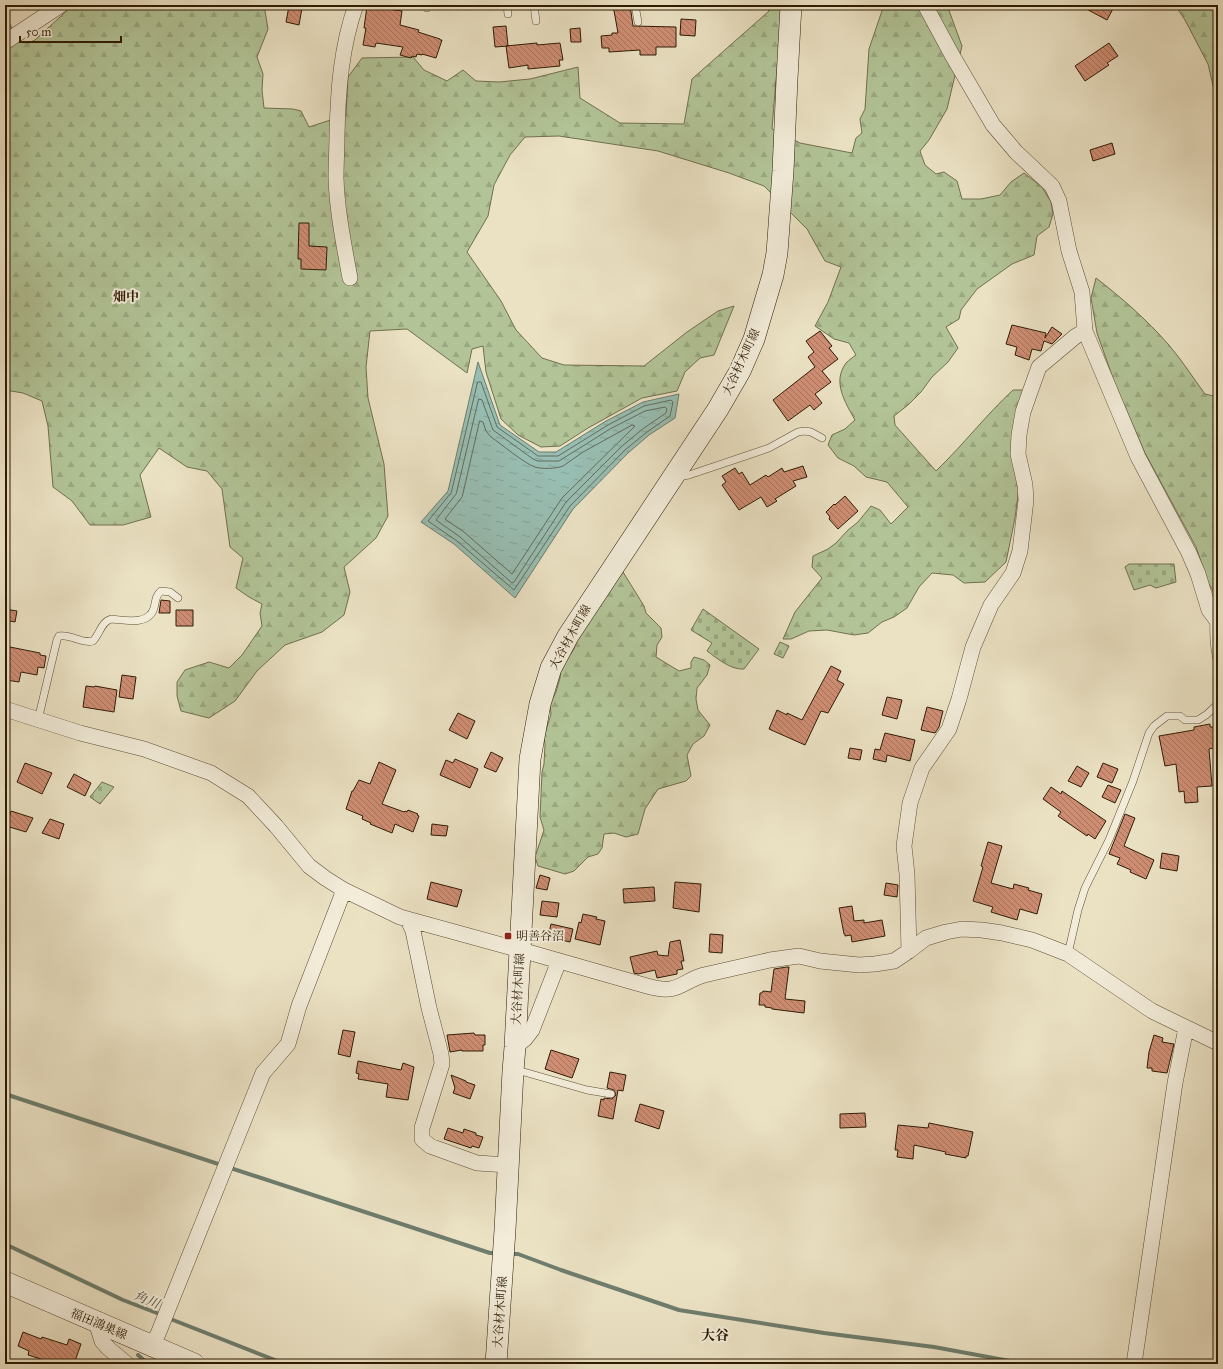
<svg xmlns="http://www.w3.org/2000/svg" width="1223" height="1369" font-family="'IM FELL Great Primer','Noto Serif JP',serif">
  <defs>
    <pattern id="forest-firs" width="22" height="20" patternUnits="userSpaceOnUse"><rect width="22" height="20" fill="#b2c497"/><path d="M5 1l3.5 6h-7zM16 11l3.5 6h-7z" fill="#99a880"/></pattern>
    <pattern id="cemetery-stones" width="16" height="16" patternUnits="userSpaceOnUse"><rect width="16" height="16" fill="#b2c497"/><path d="M2 7V4a2 2 0 0 1 4 0v3zM10 15v-3a2 2 0 0 1 4 0v3z" fill="#99a880"/></pattern>
    <pattern id="water-ripples" width="26" height="14" patternUnits="userSpaceOnUse"><rect width="26" height="14" fill="#98beb3"/><path d="M2 4q2-2 4 0t4 0M15 11q2-2 4 0t4 0" fill="none" stroke="#83a398"/></pattern>
    <pattern id="building-back-hatch" width="6" height="6" patternUnits="userSpaceOnUse"><rect width="6" height="6" fill="#cf8e74"/><path d="M-1 5l2 2M0 0l6 6M5-1l2 2" fill="none" stroke="#a8735d"/></pattern>
  </defs>
  <rect width="100%" height="100%" fill="#ebe2c4"/>
  <filter id="stains"><feTurbulence type="fractalNoise" baseFrequency=".005" numOctaves="4"/><feColorMatrix values="0 0 0 0 .2 0 0 0 0 .09 0 0 0 0 .02 0 0 0 .5 -.17"/></filter>
  <radialGradient id="worn" r=".72"><stop offset=".6" stop-color="#630" stop-opacity="0"/><stop offset="1" stop-color="#630" stop-opacity=".3"/></radialGradient>
  <!-- forest -->
  <path fill="url(#forest-firs)" stroke="#70704e" d="M73 5H264L268 29 257 57 263 74 262 90 264 108 293 109 301 111 309 127 346 115 348 77 362 58 413 57 424 70 447 81 463 70 476 81 499 82 530 79 578 67 580 98 620 123 684 124 692 79 769 11 767 5H785L776 79 772 129 800 143 852 153 856 138 862 133 860 119 865 109 869 49 884 5H947L962 46 947 109 929 140 920 151 925 165 936 174 944 172 957 181 962 199H981L1000 195 1011 182 1024 173 1042 187 1051 202 1053 214 1049 227 1037 236 1034 255 1012 264 977 289 961 310 959 319 946 327 958 348 948 362 932 377 921 392 908 405 894 416 895 425 936 471C963 445 986 415 1013 390H1023L1017 417 1019 488 1015 518 1006 562 985 582 964 583 953 575 932 573 919 587 907 608 894 617 882 622 868 633 854 635 827 630 809 631 791 639H783L795 612 822 578 812 567 813 556 828 549 836 543 848 530 858 522 871 506 880 510 891 524 908 507 887 482 866 477 854 466 838 458 828 445 832 435 845 429 855 420C845 402 832 382 846 363 849 360 853 357 856 355L849 343 834 339 815 326 828 302 841 267 825 261 807 229 764 186 729 173 658 151 559 136 525 137 510 155 494 185 488 216 467 252 501 301 516 330 542 358 564 365 644 366 687 332 718 311 734 306 714 355 700 358 685 372 677 391 642 398 588 428 560 446 541 447 518 435 501 419 486 372 483 346 472 349 467 373 407 329 370 331 366 367 368 398 384 464 388 516 376 538 344 567 350 592 344 615 322 632 285 645 257 671 235 701 209 718 181 711 177 696V682L185 670 209 662 229 668 242 655 262 626 260 613 262 604 249 597 236 588 243 558 230 547 222 489 207 471 187 467 159 448 140 475 151 517 123 525H90L72 501 53 487 48 426 42 401 23 393 5 390V15L12 28 16 42 29 43 35 40Z
    M1175 5H1218V96L1214 90 1208 64 1185 20Z
    M1096 278C1122 298 1147 320 1168 344 1182 360 1193 378 1205 394L1218 397V600L1208 582 1196 547 1145 453 1114 381 1097 333 1091 298Z
    M623 572 644 606 646 613 661 628 662 637 657 645 656 657 679 671 691 668V662L694 657 704 660 710 665 707 675 697 688 696 699 698 710 710 725 704 736 693 744 687 755 691 776 686 781 658 789 645 809 638 834 626 837 614 833 604 834 602 848 598 854 588 857 574 871 565 874 538 866 535 857 544 830 540 817 542 772 544 764 545 745 544 737 551 714 550 704 556 692 560 678 561 668 574 649 577 635Z"/>
  <!-- cemetery -->
  <path fill="url(#cemetery-stones)" stroke="#70704e" d="M1129 564H1174L1176 582 1156 588 1150 585 1134 590 1125 567Z
    M703 609 759 649 744 669C731 670 718 659 707 651L712 643 691 630Z
    M780 642 789 646 783 658 774 654Z
    M102 782 114 787 100 804 90 797Z"/>
  <!-- water -->
  <path fill="url(#water-ripples)" stroke="#6e7d6d" d="M478 362 500 425 539 452H556L606 421 643 402 679 394 675 418 649 435 628 453 573 509 515 598 454 544 421 522 448 491Z"/>
  <g fill="none" stroke-linecap="round" stroke-linejoin="round">
    <!-- shore -->
    <path stroke="#636c5c" stroke-width="1" d="M478 382H481L497 427 538 456H558L608 425 644 406 671 400 673 402 670 416 647 432 625 450 570 506 514 590 457 541 428 521 451 493Z
      M479 399 482 400 493 430 533 459 538 461H559L610 429 645 411 665 407 667 409 666 413 644 428 622 446 566 502 514 582 512 583 460 537 436 520 456 494Z
      M480 421 483 422 486 431 491 437C500 443 525 464 535 467 542 469 555 469 563 466L583 452 632 425 635 426 562 498 512 574 464 532 445 519 462 497Z"/>
    <!-- stream -->
    <path stroke="#6e7d6d" stroke-width="4" d="M5 1094 490 1253H497
      M5 1244 123 1300 162 1315
      M510 1254H518L561 1270 679 1310 824 1333 934 1347 1026 1364
      M168 1318 285 1364
      M138 1355 148 1364"/>
  </g>
  <!-- building -->
  <path fill="url(#building-back-hatch)" stroke="#2e1b04" d="M613 5H630L633 26 676 27V47H656V55H640V50L609 52V48H602L601 36 612 35V33H618Z
    M1079 5H1115L1107 20Z
    M289 6 302 8 299 25 286 22Z
    M367 6 402 11 400 25 419 30 418 32 440 39V40H442L436 58 422 54V55L417 54 416 57 412 56 411 58 400 55 403 47 376 43 375 47 363 45 366 28H364Z
    M681 19 696 20 695 36 680 35Z
    M506 26 508 46 495 47 493 27Z
    M580 28 581 42H571L570 29Z
    M537 43V45L560 43 563 60H559L560 66 528 69V65L509 68 506 46Z
    M1109 43 1118 56 1107 63 1109 65 1085 81 1075 66Z
    M1112 143 1115 154 1093 161 1090 150Z
    M299 223H309V246L327 247 326 270 301 269V259H298Z
    M1012 325 1046 333 1045 338 1052 327 1062 334 1052 344 1044 341 1041 351 1032 349 1029 360 1015 355 1017 347 1006 344Z
    M820 331 832 346 829 348 838 359 822 371 831 382 815 394 822 403 814 410 810 405 788 421 773 400 815 367 808 357 814 352 806 341Z
    M803 466 807 477 793 481 796 486 775 499 777 501 767 507 761 497 739 510 722 485 726 482 722 476 735 468 739 474 742 472 750 485 766 475 768 477 782 468 784 472Z
    M845 496 858 511 838 529 829 519 830 517 826 512 834 504 835 505Z
    M161 600 170 601V613H159Z
    M5 609 17 611 15 622 5 620Z
    M176 610H193V626H176Z
    M10 647 40 653V655L46 656 44 668 38 667 37 675 21 672 19 682 6 680 8 670 6 669Z
    M831 666 841 671 837 680 844 684 828 713 821 711 805 745 769 729 777 710 787 715V713L802 720Z
    M122 675 136 677 133 699 119 697Z
    M86 686 94 687 95 686 117 690 114 712 83 707Z
    M887 697 902 700 897 719 882 715Z
    M927 707 943 711 939 727 935 733 921 730Z
    M458 713 475 721 467 739 449 730Z
    M1210 724V727H1213L1217 747 1209 749 1212 786 1197 787 1198 802 1185 803 1184 791 1179 792 1176 764 1165 766 1159 736 1194 730V727Z
    M885 733 915 740 910 761 887 755 886 762 873 759 875 749 880 750Z
    M850 748 862 750 860 760 848 758Z
    M491 752 503 758 496 772 484 767Z
    M455 759 478 769 470 788 440 775 446 760 453 763Z
    M379 762 396 770 382 804 404 812 405 811 407 812 408 810 418 814 417 815 419 816 413 832 395 824 392 833 370 824 371 823 362 819 363 816 346 809 352 791H353L359 780 370 784Z
    M25 763 52 773 42 794 17 782Z
    M1103 763 1118 769 1112 783 1097 777Z
    M1077 766 1089 773 1081 787 1068 781Z
    M74 774 91 783 85 796 67 787Z
    M1108 785 1121 790 1115 803 1102 797Z
    M1051 787 1061 794 1062 791 1106 821 1095 839 1088 834 1087 836 1058 816 1061 812 1043 799Z
    M11 811 33 818 26 832 6 826Z
    M1125 814 1135 818 1124 846 1154 860 1146 879 1130 872 1131 870 1117 864 1120 858 1109 854Z
    M50 819 64 824 59 839 42 833Z
    M432 824 448 826 446 836 431 835Z
    M988 842 1002 846 991 883 1013 889 1014 884 1029 888 1028 890 1042 894 1037 914 1020 909 1017 920 991 912 993 907 973 901 983 867 981 866Z
    M1162 853 1179 856 1177 871 1160 868Z
    M540 875 550 878 547 890 536 888Z
    M431 882 462 890 457 907 427 899Z
    M675 882 701 884 699 912 673 908Z
    M886 883 898 885 897 897 884 895Z
    M654 887 655 901 624 903 623 889Z
    M542 901 559 903 557 917 540 915Z
    M852 906 854 921 864 920V923L882 920 885 936 852 942 851 935 845 936V934H844L839 908Z
    M583 914 597 917 596 919 605 921 600 945 575 939 579 922 581 923Z
    M551 924 573 929 570 942 548 937Z
    M710 934 723 935 722 953 709 952Z
    M680 940 684 961H681L683 969 677 970V974L657 978 655 970 638 974 634 973 630 957 657 951 658 955 668 956 670 942Z
    M787 967H789L785 999 805 1001 804 1013 772 1009V1008L765 1007V1005H759L760 993H762L763 991 771 992 774 969Z
    M343 1030 355 1032 350 1057 338 1054Z
    M474 1033 475 1035H485V1045H483V1051H462V1050L450 1052 447 1035Z
    M1154 1035 1163 1038 1162 1042 1174 1044 1167 1073 1152 1071V1068H1147L1149 1052Z
    M551 1050 579 1059 572 1078 545 1069Z
    M358 1061 401 1070 403 1063 414 1067 408 1100 386 1097 388 1084 358 1079 359 1074 356 1073Z
    M610 1072 626 1075 623 1091 618 1090 613 1119 598 1116 601 1099 604 1100V1098L612 1099 616 1095 614 1090 607 1088Z
    M451 1075 466 1081V1082L475 1085 470 1099 453 1093 455 1088Z
    M640 1104 664 1111 659 1129 635 1121Z
    M865 1113 866 1127 840 1128V1114Z
    M929 1123 973 1132 968 1156H966V1158L945 1154 946 1152 914 1145 913 1159 897 1157 898 1150H895L898 1125 928 1128Z
    M448 1128 463 1133 464 1129 476 1133V1135L483 1137 479 1148 472 1146 471 1148 444 1139Z
    M23 1332 41 1339 42 1337 67 1345 69 1339 81 1344 74 1364H57L28 1355 29 1351 18 1346Z"/>
  <g fill="none" stroke-linecap="round" stroke-linejoin="round">
    <defs>
      <path id="service" d="M507 5 508 14
        M534 5 536 21
        M635 5 638 22
        M427 8V5
        M677 477 689 475 769 448 798 432 805 431 811 432 822 438
        M1214 620C1213 635 1214 649 1218 664
        M38 720 57 640 59 636C71 634 82 644 93 641 100 634 101 622 111 619 124 620 149 626 154 608 156 601 155 596 161 591L170 592 178 598
        M1068 954 1078 910 1085 888 1109 840 1133 781 1149 733 1154 726 1167 716H1180L1185 720H1198L1206 715 1218 704
        M515 1071 524 1072 587 1090 611 1094"/>
      <path id="minor" d="M925 5 952 55 993 125 1016 152 1052 186 1059 201 1069 251 1082 292 1085 331 1138 457 1189 553 1198 574 1209 610 1218 622
        M5 42 61 5
        M350 278C344 245 337 211 336 178 336 164 337 149 337 135 338 91 341 47 356 5
        M5 709 80 733 144 749 211 773 248 796 276 826 309 866 325 878 344 890 400 917 513 948
        M408 920 413 931 429 1008 441 1054 442 1064 422 1128V1139L430 1146 477 1163 508 1165
        M909 951 907 874 904 846 910 803 922 768 949 729 959 699 973 647 991 605 1013 573 1020 551 1026 500 1025 485 1018 454 1019 435 1023 412 1030 392 1039 367 1076 336 1085 331
        M528 952 647 986C679 995 678 983 704 975L770 960 799 956 820 961 859 965 875 964 894 961 909 951 926 938 946 932 962 929 982 930 1002 933 1032 940 1068 954 1152 1011 1218 1043
        M515 1047 525 1039 532 1030 559 961
        M96 1322 102 1341 108 1348 127 1364
        M151 1346 158 1334 263 1073 288 1044 299 1006 344 890
        M1134 1364 1175 1083 1186 1028"/>
      <path id="secondary" d="M5 1282 194 1364
        M496 1364 505 1230 513 1071 515 1047 530 759 540 704 551 668 568 636 718 409 740 371 754 339 773 275 777 253 783 171 787 79 791 5"/>
    </defs>
    <!-- service casing -->
    <use href="#service" stroke="#5d4d34" stroke-width="8"/>
    <!-- minor casing -->
    <use href="#minor" stroke="#5d4d34" stroke-width="16"/>
    <!-- secondary casing -->
    <use href="#secondary" stroke="#2e1b04" stroke-width="22"/>
    <!-- service -->
    <use href="#service" stroke="#f2ecd9" stroke-width="7"/>
    <!-- minor -->
    <use href="#minor" stroke="#f2ecd9" stroke-width="15"/>
    <!-- secondary -->
    <use href="#secondary" stroke="#f2ecd9" stroke-width="21"/>
  </g>
  <!-- markers -->
  <rect fill="#8f2418" stroke="#f2ecd9" stroke-width="1.5" x="504" y="932" width="8" height="8" rx="2"/>
  <g text-anchor="middle" stroke-width="4" stroke-linejoin="round" paint-order="stroke">
    <!-- street labels -->
    <g font-size="12" fill="#2e1b04" stroke="#f2ecd9">
      <text transform="translate(741 362) rotate(-65)" y="4">大谷材木町線</text>
      <text transform="translate(570 637) rotate(-61)" y="4">大谷材木町線</text>
      <text transform="translate(518 989) rotate(-87)" y="4">大谷材木町線</text>
      <text transform="translate(500 1312) rotate(-86)" y="4">大谷材木町線</text>
      <text transform="translate(99 1324) rotate(23)" y="4">福田鴻巣線</text>
    </g>
    <!-- poi labels -->
    <g font-size="12" fill="#2e1b04" stroke="#f2ecd9" text-anchor="start">
      <text x="516" y="940">明善谷沼</text>
    </g>
    <!-- neighbourhood labels -->
    <g font-size="13" font-weight="bold" fill="#2e1b04" stroke="#f2ecd9">
      <text x="126" y="301">畑中</text>
    </g>
    <!-- water labels -->
    <g font-size="13" font-style="italic" fill="#535441" stroke="#f2ecd9">
      <text transform="translate(147 1299) rotate(22)" y="5">角川</text>
    </g>
    <!-- quarter labels -->
    <g font-size="14" font-weight="bold" fill="#2e1b04" stroke="#f2ecd9">
      <text x="715" y="1340">大谷</text>
    </g>
  </g>
  <!-- margin -->
  <rect width="1223" height="1369" fill="none" stroke="#ebe2c4" stroke-width="20"/>
  <rect x="6" y="6" width="1211" height="1357" fill="none" stroke="#2e1b04" stroke-width="2"/>
  <rect x="10" y="10" width="1203" height="1349" fill="none" stroke="#2e1b04"/>
  <!-- scale -->
  <path d="M20 36v6h101v-6" fill="none" stroke="#2e1b04" stroke-width="2"/>
  <text x="26" y="36" font-size="12" fill="#2e1b04" stroke="#f2ecd9" stroke-width="3" paint-order="stroke">50 m</text>
  <rect width="100%" height="100%" filter="url(#stains)"/>
  <rect width="100%" height="100%" fill="url(#worn)"/>
</svg>
